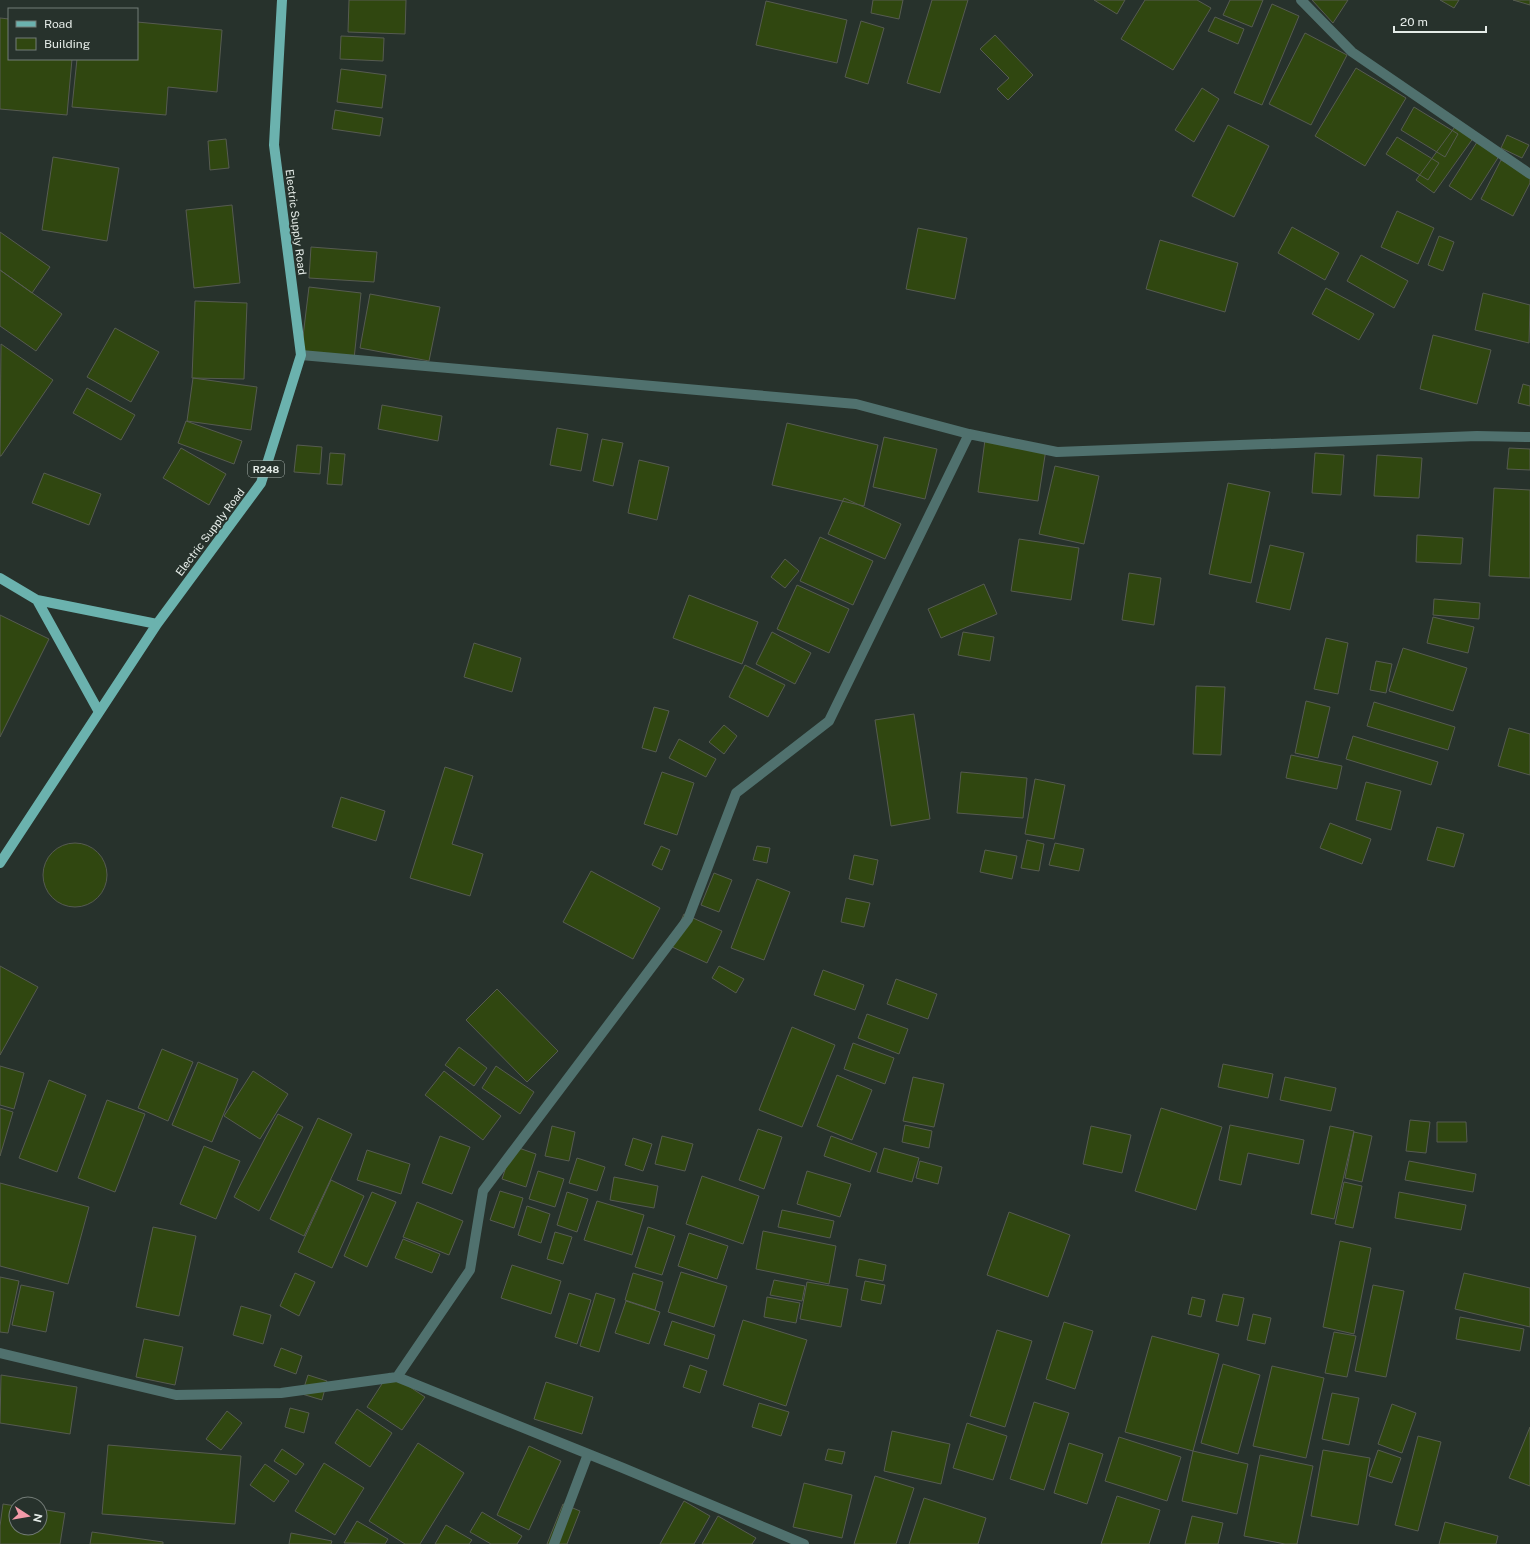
<svg xmlns="http://www.w3.org/2000/svg" width="1530" height="1544" font-family="'Public Sans',sans-serif">
  <rect width="100%" height="100%" fill="#27322c"/>
  <!-- building -->
  <path fill="#304710" stroke="#565b51" d="M349 0H406L405 34 348 32Z
    M873 0H903L899 19 871 13Z
    M932 0H968L940 93 907 83Z
    M1094 0H1125L1117 14Z
    M1145 0H1197L1211 8 1173 70 1121 39Z
    M1230 0H1263L1252 27 1223 15Z
    M1312 0H1348L1333 23Z
    M1440 0H1459L1454 8Z
    M1513 0H1530V5Z
    M766 1 847 20 837 63 756 45Z
    M1272 4 1299 16 1262 105 1234 93Z
    M1215 17 1244 29 1238 44 1208 31Z
    M0 18 9 19V59H72L67 115 0 109Z
    M861 21 884 28 868 84 845 77Z
    M137 22 222 30 217 92 168 87 166 115 72 107 77 59H137Z
    M1305 33 1347 55 1311 125 1269 104Z
    M995 35 1033 75 1008 100 997 89 1009 78 980 49Z
    M341 36 384 38 383 61 340 59Z
    M1356 68 1406 98 1365 166 1315 136Z
    M341 69 386 75 382 108 337 102Z
    M1202 88 1219 99 1194 142 1175 130Z
    M1414 107 1458 134 1445 157 1401 130Z
    M335 110 383 118 380 136 332 129Z
    M1457 124 1474 137 1434 193 1416 180Z
    M1228 125 1269 146 1234 217 1192 196Z
    M1507 135 1529 145 1522 158 1501 148Z
    M1397 137 1439 163 1428 180 1386 154Z
    M226 139 229 168 210 170 208 141Z
    M1479 139 1501 153 1471 200 1449 186Z
    M53 157 119 168 107 241 42 230Z
    M1501 160 1530 175V183L1513 216 1481 199Z
    M232 205 240 283 194 288 186 210Z
    M1397 211 1434 228 1418 264 1381 247Z
    M1292 227 1339 253 1325 280 1278 253Z
    M918 228 967 238 955 299 906 289Z
    M0 232 50 267 32 293 0 270Z
    M1439 236 1454 242 1443 271 1428 265Z
    M1160 240 1238 263 1225 312 1146 289Z
    M311 247 377 252 374 282 309 278Z
    M1361 255 1408 281 1394 308 1347 281Z
    M0 270 62 314 36 351 0 326Z
    M309 287 361 293 354 359 301 353Z
    M1326 288 1374 314 1359 340 1312 314Z
    M1483 293 1530 305 1529 343 1475 330Z
    M370 294 440 307 429 361 360 348Z
    M195 301 247 303 244 379 192 378Z
    M115 328 159 352 131 402 87 377Z
    M1433 335 1491 350 1477 404 1420 389Z
    M1 344 53 380 1 456H0Z
    M193 378 257 387 251 430 187 421Z
    M1523 384 1530 386V406L1518 403Z
    M87 388 135 415 121 440 73 413Z
    M382 405 442 416 438 441 378 429Z
    M186 421 242 441 234 464 178 443Z
    M787 423 878 445 864 506 772 485Z
    M557 428 588 434 581 471 550 465Z
    M884 437 937 449 925 499 873 487Z
    M602 439 623 443 613 486 593 481Z
    M985 440 1046 449 1038 501 978 492Z
    M297 445 322 447 320 474 294 472Z
    M181 448 226 474 209 505 163 478Z
    M1509 448 1530 449V470L1507 469Z
    M330 453 345 454 342 485 327 484Z
    M1315 453 1344 455 1341 495 1312 493Z
    M1377 455 1422 458 1419 498 1374 496Z
    M639 460 669 467 657 520 628 513Z
    M1055 466 1099 476 1084 544 1039 534Z
    M44 473 101 494 89 525 32 503Z
    M1228 483 1270 492 1251 583 1209 574Z
    M1494 488 1530 490V578L1489 576Z
    M844 498 901 524 885 559 828 534Z
    M1417 535 1463 538 1461 564 1416 562Z
    M820 537 873 561 853 605 800 581Z
    M1019 539 1079 548 1071 600 1011 591Z
    M1270 545 1304 553 1290 610 1256 602Z
    M785 559 799 571 785 588 771 577Z
    M1129 573 1161 578 1154 625 1122 620Z
    M984 584 997 614 941 638 928 609Z
    M797 585 849 609 829 653 777 629Z
    M689 595 758 622 742 664 673 638Z
    M1434 599 1480 603 1479 619 1433 615Z
    M0 615 49 639 0 737Z
    M1433 617 1474 627 1468 653 1427 643Z
    M772 632 811 653 795 684 756 664Z
    M963 632 994 637 990 661 958 655Z
    M1326 638 1348 643 1338 694 1314 689Z
    M474 643 521 658 512 692 464 677Z
    M1403 648 1467 668 1453 711 1389 691Z
    M1376 661 1392 664 1386 693 1370 690Z
    M745 665 785 685 768 717 729 697Z
    M1196 686 1225 687 1221 755 1193 754Z
    M1306 701 1330 707 1318 758 1295 753Z
    M1374 702 1455 727 1448 750 1367 726Z
    M654 707 669 711 656 752 642 748Z
    M914 714 930 819 891 826 875 720Z
    M724 725 737 736 724 754 709 742Z
    M1509 728 1530 734V775L1498 766Z
    M1353 736 1438 762 1431 785 1346 759Z
    M679 739 716 759 706 777 669 758Z
    M1291 755 1342 766 1337 789 1286 778Z
    M445 767 473 776 452 844 483 854 470 896 410 878Z
    M662 772 694 783 677 835 644 824Z
    M961 772 1027 778 1023 818 957 813Z
    M1035 779 1065 785 1054 839 1025 834Z
    M1366 782 1401 791 1391 830 1356 820Z
    M341 797 385 811 376 841 332 827Z
    M1330 823 1371 839 1362 864 1320 848Z
    M1437 827 1464 834 1454 867 1427 860Z
    M1027 840 1044 844 1039 871 1021 868Z
    M1055 843 1084 849 1079 871 1049 865Z
    M43 875a32 32 0 1 1 64 0a32 32 0 1 1-64 0Z
    M661 846 670 850 662 870 652 865Z
    M757 846 770 848 767 863 753 860Z
    M985 850 1017 856 1012 879 980 872Z
    M854 855 878 860 873 885 849 879Z
    M591 871 660 908 633 959 563 922Z
    M714 873 732 880 719 912 701 905Z
    M757 879 790 892 764 960 731 948Z
    M846 898 870 903 864 927 841 922Z
    M684 914 722 931 707 963 670 946Z
    M0 966 38 987 0 1055Z
    M719 966 744 979 736 993 712 978Z
    M823 970 864 985 855 1010 814 995Z
    M896 979 937 994 928 1019 887 1004Z
    M497 989 558 1051 527 1082 466 1020Z
    M867 1014 908 1029 899 1054 858 1038Z
    M792 1027 835 1045 802 1127 759 1110Z
    M853 1043 894 1058 885 1084 844 1069Z
    M459 1047 487 1068 474 1086 445 1065Z
    M162 1049 193 1062 168 1121 138 1108Z
    M198 1062 238 1079 212 1142 172 1125Z
    M1223 1064 1273 1074 1268 1098 1218 1087Z
    M0 1066 24 1073 14 1109 0 1105Z
    M496 1066 534 1092 520 1114 482 1088Z
    M253 1071 288 1094 260 1139 224 1116Z
    M444 1071 501 1116 483 1140 425 1095Z
    M837 1075 872 1090 852 1140 817 1126Z
    M913 1077 944 1084 934 1127 903 1121Z
    M1285 1077 1336 1088 1331 1111 1280 1100Z
    M49 1080 86 1095 57 1172 19 1158Z
    M107 1100 145 1114 115 1192 78 1178Z
    M0 1108 13 1112 0 1156Z
    M1161 1108 1222 1127 1196 1210 1135 1191Z
    M278 1114 303 1127 259 1211 234 1197Z
    M318 1118 352 1134 304 1236 270 1219Z
    M1410 1120 1430 1122 1426 1153 1406 1151Z
    M1437 1122H1466L1467 1142H1437Z
    M905 1125 932 1131 929 1148 902 1142Z
    M1230 1125 1304 1140 1299 1164 1248 1153 1241 1185 1219 1180Z
    M552 1126 575 1132 569 1161 545 1156Z
    M1091 1126 1131 1135 1122 1173 1083 1164Z
    M1330 1126 1354 1131 1334 1219 1311 1214Z
    M758 1129 782 1137 764 1189 739 1180Z
    M1354 1132 1372 1136 1362 1182 1345 1178Z
    M440 1136 470 1147 452 1194 422 1183Z
    M662 1136 693 1144 685 1171 655 1164Z
    M831 1136 877 1153 870 1172 824 1156Z
    M633 1138 652 1144 643 1171 625 1165Z
    M204 1146 240 1161 216 1219 180 1204Z
    M513 1146 536 1154 526 1187 502 1179Z
    M884 1148 919 1158 912 1182 877 1172Z
    M367 1150 410 1164 401 1194 357 1180Z
    M577 1158 605 1167 597 1191 569 1183Z
    M920 1161 942 1167 938 1184 916 1178Z
    M1409 1161 1476 1174 1473 1192 1405 1180Z
    M538 1171 564 1179 555 1207 529 1199Z
    M807 1171 851 1184 840 1217 797 1204Z
    M702 1176 759 1196 743 1244 686 1224Z
    M614 1177 658 1186 654 1208 610 1200Z
    M331 1180 364 1196 332 1268 298 1252Z
    M1344 1182 1362 1186 1353 1228 1335 1224Z
    M0 1183 89 1207 68 1284 0 1266Z
    M500 1191 523 1198 514 1228 490 1220Z
    M372 1192 396 1202 367 1267 344 1256Z
    M567 1192 588 1199 577 1232 557 1225Z
    M1399 1192 1466 1205 1461 1230 1395 1218Z
    M597 1201 644 1215 632 1255 584 1240Z
    M417 1202 463 1221 449 1255 403 1237Z
    M527 1206 550 1214 541 1243 518 1235Z
    M782 1210 834 1221 830 1238 778 1227Z
    M1009 1212 1070 1235 1048 1297 987 1275Z
    M153 1227 196 1236 179 1316 136 1307Z
    M648 1227 675 1236 662 1275 635 1267Z
    M763 1231 836 1246 829 1284 756 1269Z
    M555 1232 572 1237 563 1264 547 1259Z
    M689 1233 728 1246 717 1279 678 1266Z
    M403 1239 440 1254 432 1273 395 1258Z
    M1340 1241 1371 1248 1354 1334 1323 1327Z
    M859 1259 886 1265 883 1281 856 1276Z
    M512 1265 561 1281 551 1314 501 1298Z
    M681 1272 727 1286 714 1327 668 1312Z
    M295 1273 315 1282 299 1316 280 1306Z
    M633 1273 663 1282 655 1310 625 1300Z
    M1464 1273 1530 1288V1327L1455 1309Z
    M0 1277 19 1281 8 1333 0 1332Z
    M774 1280 805 1286 802 1301 770 1295Z
    M865 1281 885 1285 881 1304 861 1300Z
    M807 1282 848 1289 841 1327 800 1319Z
    M21 1285 54 1292 46 1332 12 1325Z
    M1373 1285 1404 1291 1386 1377 1355 1371Z
    M569 1293 591 1300 577 1344 555 1337Z
    M596 1293 615 1299 599 1352 580 1346Z
    M1223 1294 1244 1298 1238 1326 1216 1321Z
    M767 1297 800 1303 796 1323 764 1317Z
    M1192 1297 1205 1300 1201 1317 1188 1314Z
    M626 1301 660 1312 649 1344 615 1333Z
    M241 1306 271 1315 263 1344 233 1335Z
    M1253 1314 1271 1318 1265 1344 1247 1340Z
    M1460 1317 1524 1329 1520 1351 1456 1339Z
    M743 1320 807 1340 786 1406 723 1385Z
    M672 1321 715 1335 708 1359 664 1345Z
    M1064 1322 1093 1331 1075 1389 1046 1379Z
    M997 1330 1032 1341 1005 1427 970 1416Z
    M1334 1332 1356 1336 1347 1377 1325 1373Z
    M1152 1336 1219 1354 1193 1451 1125 1432Z
    M144 1339 183 1347 175 1385 136 1377Z
    M281 1348 302 1356 296 1374 274 1366Z
    M1223 1364 1260 1375 1238 1454 1201 1443Z
    M690 1365 707 1371 700 1393 683 1387Z
    M1272 1366 1324 1378 1306 1458 1253 1446Z
    M389 1373 425 1397 402 1430 367 1407Z
    M1 1375 77 1387 70 1434 0 1423Z
    M308 1375 327 1381 322 1400 302 1394Z
    M546 1382 593 1397 582 1434 534 1419Z
    M1332 1393 1359 1398 1349 1445 1322 1439Z
    M1034 1402 1069 1413 1044 1490 1010 1479Z
    M759 1403 789 1412 781 1436 752 1427Z
    M1392 1404 1416 1413 1402 1453 1378 1444Z
    M290 1408 309 1413 304 1433 285 1427Z
    M357 1409 392 1433 370 1467 335 1443Z
    M227 1411 242 1423 221 1450 206 1439Z
    M967 1423 1007 1436 993 1480 953 1468Z
    M1530 1427V1486L1509 1478Z
    M892 1431 950 1444 941 1484 884 1471Z
    M1418 1436 1441 1442 1418 1531 1395 1525Z
    M1119 1437 1181 1457 1167 1501 1105 1481Z
    M418 1443 464 1473 420 1544H405L369 1521Z
    M1069 1443 1103 1454 1087 1504 1054 1493Z
    M108 1445 241 1456 235 1524 102 1514Z
    M529 1446 561 1461 529 1530 497 1515Z
    M282 1449 304 1464 296 1475 274 1461Z
    M828 1449 845 1452 842 1464 825 1460Z
    M1323 1450 1370 1458 1358 1525 1311 1516Z
    M1378 1450 1401 1458 1392 1483 1369 1476Z
    M1193 1451 1248 1464 1237 1514 1182 1501Z
    M1260 1455 1313 1466 1297 1544H1285L1244 1536Z
    M324 1463 364 1488 335 1535 295 1511Z
    M265 1464 289 1481 274 1502 250 1485Z
    M875 1476 914 1488 896 1544H854Z
    M804 1483 852 1495 842 1538 793 1527Z
    M1117 1496 1160 1510 1149 1544H1101Z
    M924 1498 986 1518 978 1544H909Z
    M684 1501 710 1516 694 1544H660Z
    M3 1504 16 1506V1528H40V1509L65 1513 60 1544H0V1526Z
    M563 1504 580 1511 567 1544H547Z
    M482 1512 522 1536 517 1544H491L470 1532Z
    M718 1516 756 1538 752 1544H702Z
    M1192 1516 1223 1523 1218 1544H1185Z
    M357 1521 388 1539 385 1544 344 1543Z
    M1445 1522 1498 1536 1496 1544H1439Z
    M446 1525 472 1540 469 1544H435Z
    M92 1532 163 1542V1544H90Z
    M291 1533 332 1541 331 1544H289Z"/>
  <g fill="none" stroke-linecap="round" stroke-linejoin="round">
    <!-- minor -->
    <path stroke="#50716e" stroke-width="10" d="M1301 0 1352 52 1530 174
      M301 355 856 404 969 434 1057 452 1477 436 1530 437
      M0 1353 176 1395 281 1393 397 1377 623 1468 804 1544
      M397 1377 470 1270 483 1191 688 919 736 793 829 721 969 434
      M554 1544 588 1454"/>
    <!-- major -->
    <path stroke="#6bb2ae" stroke-width="10" d="M0 578 37 600 157 624
      M37 600 99 712
      M0 863 157 624 261 483 301 355 274 145 282 0"/>
  </g>
  <g text-anchor="middle" stroke-width="3.5" stroke-linejoin="round" paint-order="stroke">
    <!-- shield labels -->
    <rect fill="#27322c" stroke="#abb4af" stroke-width="1" x="248" y="461" width="36" height="16" rx="3"/>
    <g font-size="10" font-weight="bold" fill="#e4ebe7">
      <text x="266" y="473">R248</text>
    </g>
    <!-- street labels -->
    <g font-size="11" fill="#e4ebe7" stroke="#27322c">
      <text transform="translate(296 222) rotate(83)" y="4">Electric Supply Road</text>
      <text transform="translate(210 532) rotate(-53)" y="4">Electric Supply Road</text>
    </g>
  </g>
  <!-- legend -->
  <rect x="8" y="8" width="130" height="52" fill="#27322c" stroke="#737c77"/>
  <rect x="16" y="21" width="20" height="6" fill="#6bb2ae" stroke="#737c77"/>
  <text x="44" y="28" font-size="12" fill="#e4ebe7">Road</text>
  <rect x="16" y="38" width="20" height="12" fill="#304710" stroke="#737c77"/>
  <text x="44" y="48" font-size="12" fill="#e4ebe7">Building</text>
  <!-- north arrow -->
  <g transform="translate(28 1516) rotate(102)"><circle r="19" fill="#27322c" stroke="#737c77"/>
  <path d="M0-3L7 15L0 10L-7 15Z" fill="#f39aa8"/>
  <text y="-6" font-size="11" font-weight="bold" text-anchor="middle" fill="#e4ebe7">N</text>
  </g>
  <!-- scale -->
  <path d="M1394 26v6h92v-6" fill="none" stroke="#e4ebe7" stroke-width="2"/>
  <text x="1400" y="26" font-size="12" fill="#e4ebe7" stroke="#27322c" stroke-width="3" paint-order="stroke">20 m</text>
</svg>
